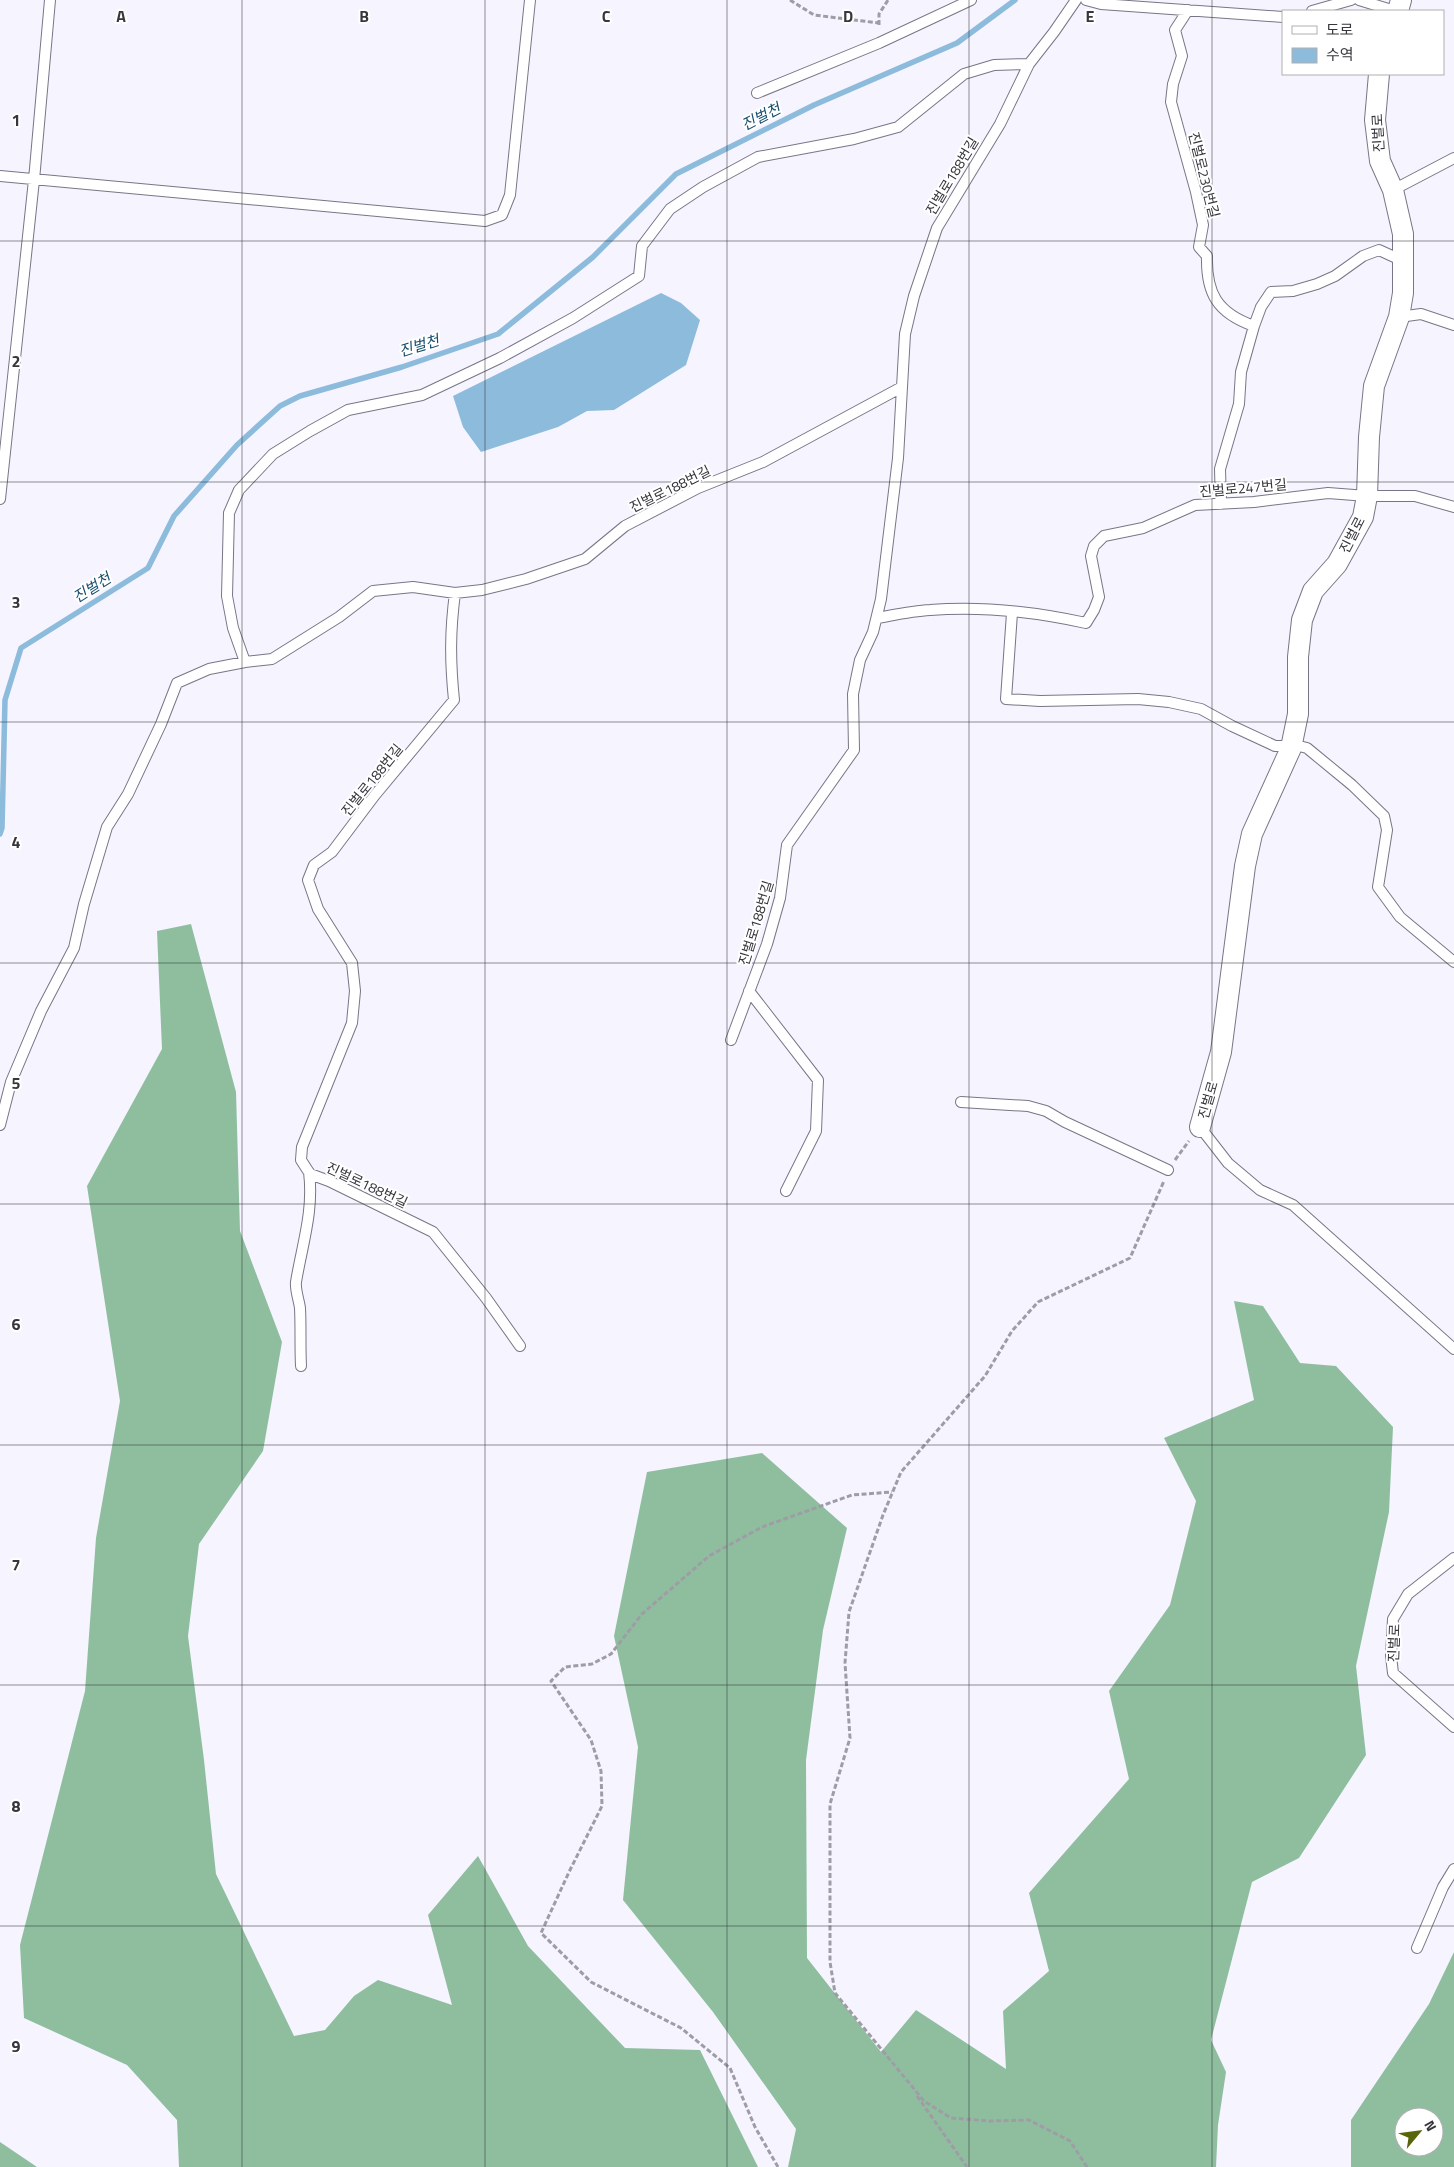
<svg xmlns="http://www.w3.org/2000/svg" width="1454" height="2167" font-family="'Titillium Web','Noto Sans KR',sans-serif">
  <rect width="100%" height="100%" fill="#f5f4ff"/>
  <!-- forest -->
  <path fill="#8fbe9f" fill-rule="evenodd" d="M191 924 236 1092 240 1231 282 1342 263 1451 199 1544 188 1636 204 1760 216 1874 294 2036 325 2030 354 1996 378 1980 452 2005 428 1915 478 1856 528 1946 625 2048 700 2050 758 2167H179L177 2120 127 2065 24 2018 20 1945 85 1691 96 1538 120 1401 87 1186 162 1049 157 931Z
    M1234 1301 1263 1306 1300 1363 1336 1366 1393 1427 1389 1512 1356 1666 1366 1755 1299 1858 1252 1882 1211 2040 1226 2072 1218 2125 1216 2167H788L796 2129 713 2012 623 1900 638 1747 614 1636 647 1472 762 1453 847 1528 823 1630 806 1760 807 1958 881 2052 916 2010 1006 2069 1003 2011 1049 1971 1029 1893 1129 1779 1109 1691 1170 1605 1196 1501 1164 1438 1254 1400Z
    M1454 1952V2167H1351V2120L1429 2004ZM1404 2117H1434V2147H1404Z
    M0 2142 37 2167H0Z"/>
  <!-- water -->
  <path fill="#8cbbdb" d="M661 293 681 303 700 320 686 365 614 410 587 411 558 427 481 452 463 427 453 396Z"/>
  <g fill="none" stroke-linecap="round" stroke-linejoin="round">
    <!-- stream -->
    <path stroke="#8cbbdb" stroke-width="5.5" d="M0 834 2 828 5 700 21 648 148 568 174 516 237 445 280 406 300 396 402 367 498 334 593 257 676 174 814 105 957 43 1015 0"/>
    <defs>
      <path id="service" d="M1086 0 1101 4 1283 17
        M1359 0 1395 11
        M1188 10 1175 30 1182 56 1173 84 1171 102 1196 192 1203 225 1199 247 1207 256C1206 293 1217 313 1254 326L1241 372 1239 404 1220 469 1221 504
        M1312 11 1351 0
        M757 93 879 43 971 0
        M0 176 485 221 502 215 510 195 530 0
        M1393 190 1454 158
        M1399 317 1421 314 1454 325
        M1254 326 1261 307 1271 292 1293 291 1317 284 1335 276 1363 256 1379 250 1403 261
        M0 499 34 180 50 0
        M455 593C450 631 450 661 454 700L375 795 332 852 314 865 308 880 318 909 352 963 355 991 352 1023 302 1147 301 1160 310 1174 329 1181 433 1232 486 1298 520 1346
        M1012 613 1006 699 1040 701 1138 699 1169 702 1201 709 1232 726 1275 746H1299L1307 748 1352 785 1384 816 1387 830 1378 887 1400 917 1454 962
        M877 618C894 615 912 611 930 610 981 606 1036 612 1086 623L1094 610 1099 597 1091 556 1094 546 1104 536 1143 528 1195 505 1254 502 1328 493 1367 496H1415L1454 507
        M245 662 233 628 227 596 229 513 239 490 273 454 310 431 348 410 422 395 500 358 573 318 639 276 642 246 670 209 703 187 758 157 854 139 898 127 964 74 994 65 1029 64
        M749 991 818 1080 816 1131 786 1191
        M731 1040 767 944 780 898 787 845 854 750 853 694 860 660 873 632 881 599 898 458 905 334 914 296 937 228 1000 124 1029 64 1054 32 1076 0
        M961 1102 1028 1106 1046 1111 1065 1122 1168 1170
        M0 1125 11 1082 41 1011 74 948 84 904 107 827 128 794 161 724 177 683 209 669 245 662 272 659 339 617 373 591 413 587 455 593 482 590 526 579 585 559 625 526 698 488 763 462 902 387
        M1200 1127 1228 1163 1260 1190 1293 1205 1454 1349
        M301 1366C300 1347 301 1327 300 1308 299 1300 295 1290 296 1282 302 1245 314 1211 309 1172
        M1454 1558 1408 1594 1393 1619 1391 1656 1393 1673 1454 1727
        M1417 1948 1443 1887 1454 1869"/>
      <path id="minor" d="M1398 11 1401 0
        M1200 1127 1221 1052 1245 866 1252 834 1291 748 1298 714V657L1302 620 1313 591 1337 564 1363 517 1367 496 1369 437 1374 386 1399 317 1403 293V234L1393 190 1380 161 1375 120 1379 74"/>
    </defs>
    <!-- service casing -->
    <use href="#service" stroke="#787686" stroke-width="12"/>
    <!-- minor casing -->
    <use href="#minor" stroke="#787686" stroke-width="22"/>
    <!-- path -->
    <path stroke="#9e9da6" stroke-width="3" stroke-dasharray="5 2.5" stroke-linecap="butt" d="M790 0 814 15 879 23
      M879 25V14L888 0
      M1175 1160 1189 1141
      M917 2096 967 2167
      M778 2167 755 2127 730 2068 681 2028 591 1982 541 1933 569 1872 602 1806 601 1771 591 1740 551 1681 565 1667 592 1664 611 1654 642 1614 709 1556 762 1527 852 1495 892 1492
      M1087 2167 1070 2141 1029 2120 990 2121 951 2118 924 2101 835 1993 830 1962V1804L850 1738 845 1663 849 1612 883 1515 901 1472 985 1376 1012 1331 1038 1302 1130 1258 1164 1181"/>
    <!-- service -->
    <use href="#service" stroke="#fff" stroke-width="10"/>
    <!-- minor -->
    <use href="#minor" stroke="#fff" stroke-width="20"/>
  </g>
  <!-- grid -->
  <path fill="none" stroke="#37363d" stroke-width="1" stroke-opacity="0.55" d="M242 0V2167M485 0V2167M727 0V2167M969 0V2167M1212 0V2167M0 241H1454M0 482H1454M0 722H1454M0 963H1454M0 1204H1454M0 1445H1454M0 1685H1454M0 1926H1454"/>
  <g text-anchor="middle" stroke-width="4" stroke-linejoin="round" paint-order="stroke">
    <!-- street labels -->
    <g font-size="14" fill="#37363d" stroke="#fff">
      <text transform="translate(1378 133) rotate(-93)" y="5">진벌로</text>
      <text transform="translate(1204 175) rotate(76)" y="5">진벌로230번길</text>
      <text transform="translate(952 176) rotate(-59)" y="5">진벌로188번길</text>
      <text transform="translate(1243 488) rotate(-5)" y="5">진벌로247번길</text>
      <text transform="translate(670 489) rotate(-26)" y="5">진벌로188번길</text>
      <text transform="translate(1352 535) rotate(-63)" y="5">진벌로</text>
      <text transform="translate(372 780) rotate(-51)" y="5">진벌로188번길</text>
      <text transform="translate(756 923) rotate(-73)" y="5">진벌로188번길</text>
      <text transform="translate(1208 1100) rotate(-74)" y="5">진벌로</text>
      <text transform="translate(367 1185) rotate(25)" y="5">진벌로188번길</text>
      <text transform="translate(1394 1643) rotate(-88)" y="5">진벌로</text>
    </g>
    <!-- water labels -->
    <g font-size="15" font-style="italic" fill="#164e6e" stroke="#fff">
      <text transform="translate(761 117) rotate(-27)" y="5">진벌천</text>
      <text transform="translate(419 346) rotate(-17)" y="5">진벌천</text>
      <text transform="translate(92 588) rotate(-32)" y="5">진벌천</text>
    </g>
  </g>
  <g font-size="16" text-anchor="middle" font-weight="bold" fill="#37363d" stroke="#fff" stroke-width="4" stroke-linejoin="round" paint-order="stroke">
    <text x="121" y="22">A</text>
    <text x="364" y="22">B</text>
    <text x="606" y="22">C</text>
    <text x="848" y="22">D</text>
    <text x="1090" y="22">E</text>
    <text x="16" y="126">1</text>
    <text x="16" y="367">2</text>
    <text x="16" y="608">3</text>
    <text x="16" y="848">4</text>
    <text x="16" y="1089">5</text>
    <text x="16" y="1330">6</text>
    <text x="16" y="1571">7</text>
    <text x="16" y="1812">8</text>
    <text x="16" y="2052">9</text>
  </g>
  <!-- legend -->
  <rect x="1282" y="10" width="162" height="65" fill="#ffffff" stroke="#afafb1"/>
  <rect x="1292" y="26" width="25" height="8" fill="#ffffff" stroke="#afafb1"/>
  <text x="1326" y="35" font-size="15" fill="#37363d">도로</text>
  <rect x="1292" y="48" width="25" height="15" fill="#8cbbdb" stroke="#afafb1"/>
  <text x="1326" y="60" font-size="15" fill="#37363d">수역</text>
  <!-- north arrow -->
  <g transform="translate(1419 2132) rotate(61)"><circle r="24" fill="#ffffff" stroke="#afafb1"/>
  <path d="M0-4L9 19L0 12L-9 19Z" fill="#59650a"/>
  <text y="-8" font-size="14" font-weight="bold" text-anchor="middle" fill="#37363d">N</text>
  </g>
</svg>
